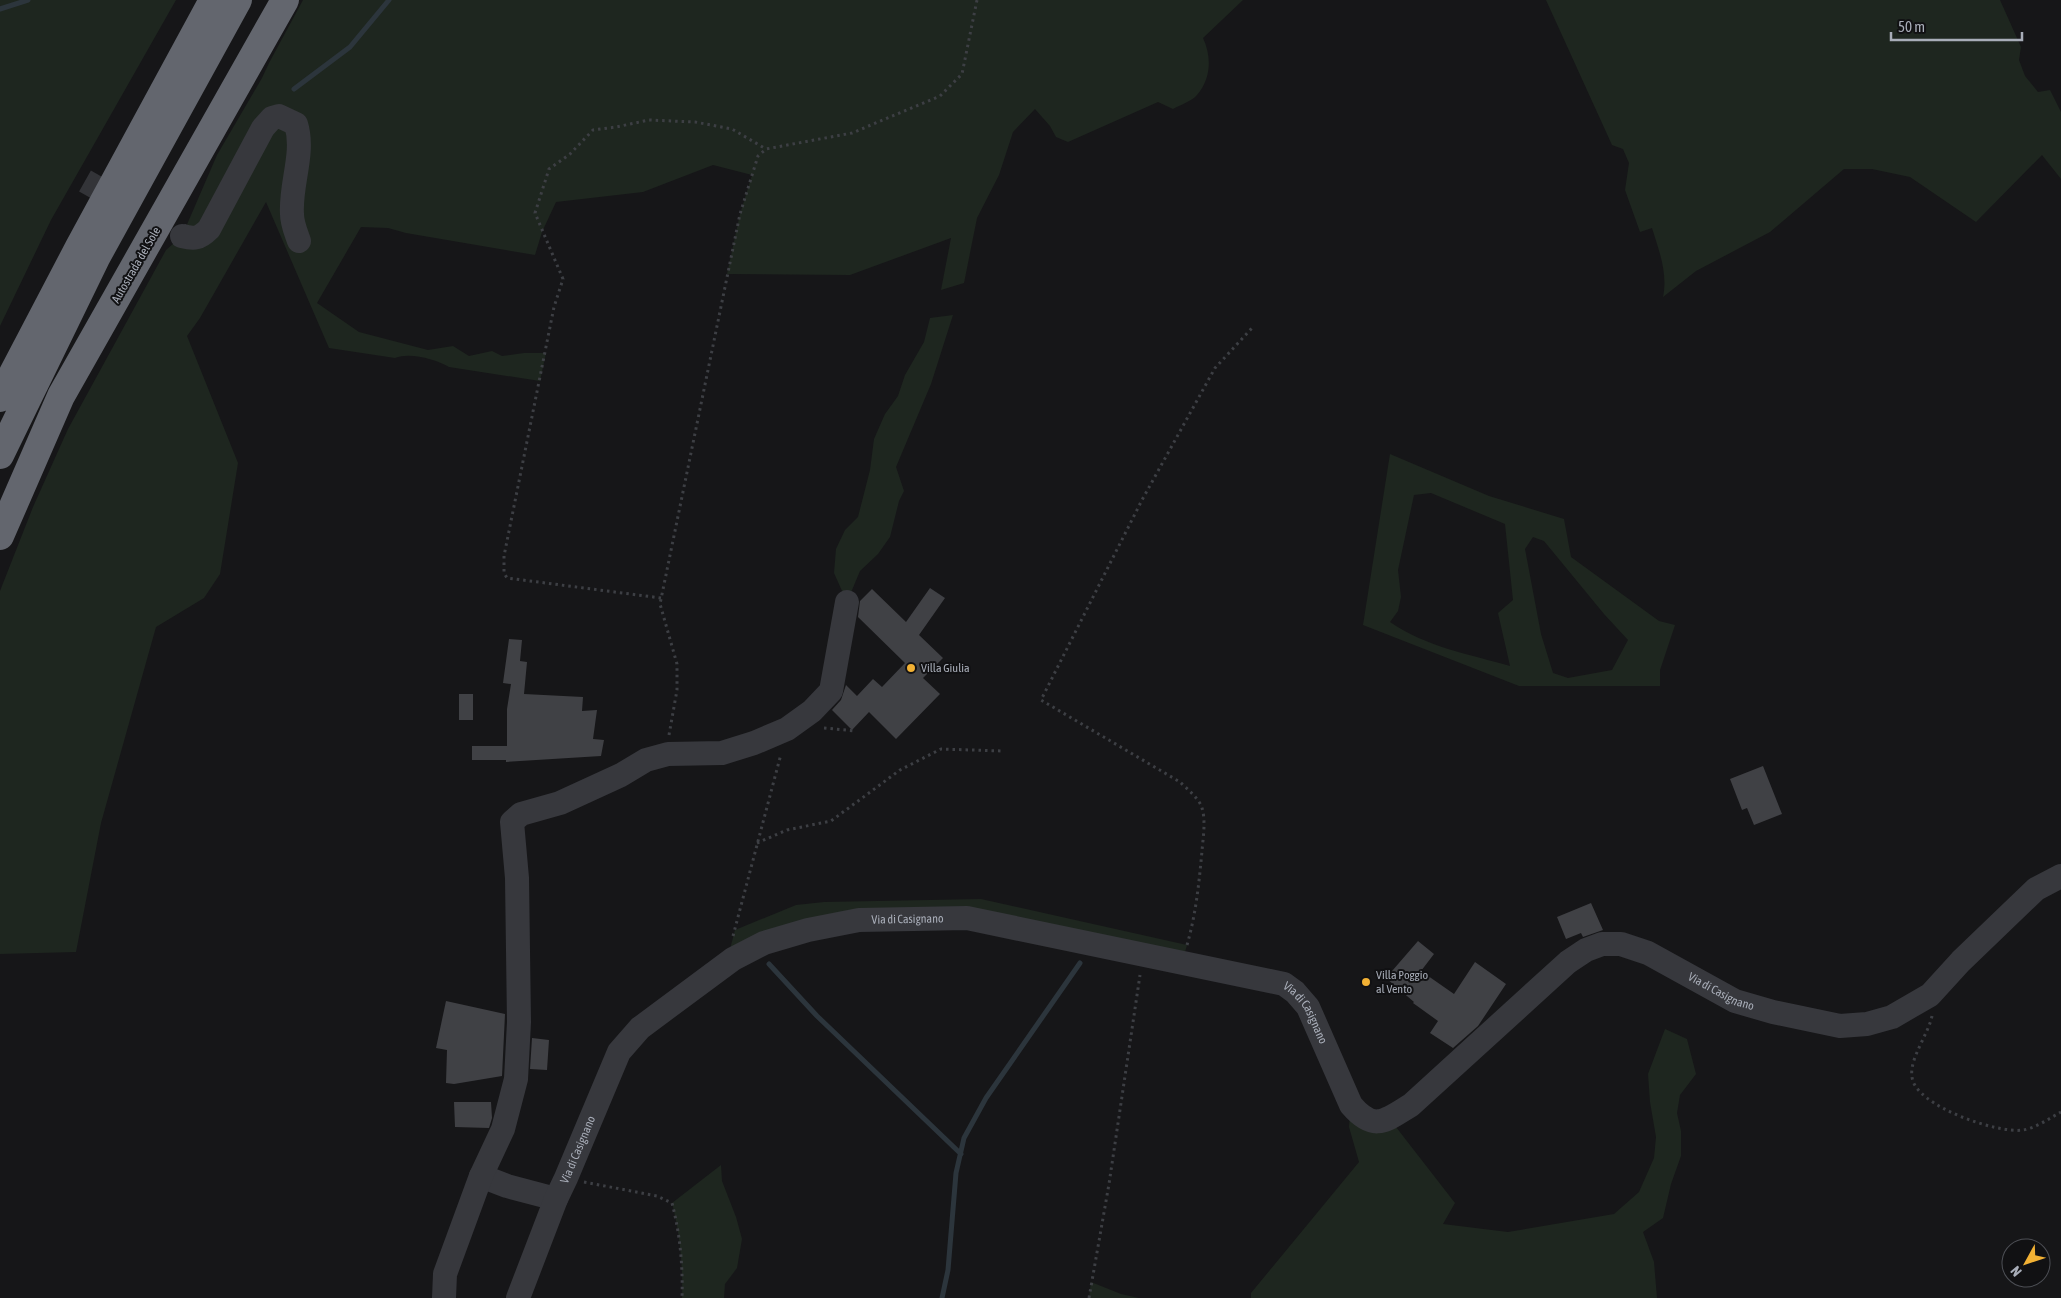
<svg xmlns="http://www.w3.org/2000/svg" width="2061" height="1298" font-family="'Asap Condensed',sans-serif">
  <rect width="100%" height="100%" fill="#161618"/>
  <!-- green -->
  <path fill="#1e261f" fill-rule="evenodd" d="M0 0H176L51 220 0 326Z
    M303 0H1243L1203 38C1212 57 1211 79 1197 95 1192 101 1180 105 1173 109L1158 102 1068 142 1056 137 1050 126 1035 109 1013 132 999 175 977 218 964 283 941 290 951 238 850 275 727 274 740 214 752 175 713 165 643 192 556 202 542 232 535 255 406 233 388 228 361 227 317 303 359 332 428 350 453 346 469 356 492 351 502 356 524 353H546L540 381 449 367C435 359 410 352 395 358L329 348 266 202 200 318 187 336 238 463 220 574 204 598 156 627 101 823 76 952 0 954V591L33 507 68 429 166 250 182 236 217 155 262 78 269 63Z
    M1546 0H2000L2021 47 2019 60 2025 76 2038 92 2050 90 2061 112V179L2042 155 1976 222 1910 177 1872 169H1844L1770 232 1696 271 1663 297C1668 273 1659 251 1652 228L1640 232 1625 190 1629 163 1623 149 1612 145Z
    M953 315 931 384 896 467 904 491 899 501 890 537 878 554 860 571 847 602 834 573 836 549 845 530 858 517 870 470 874 439 885 414 898 396 905 375 924 342 930 318Z
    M1390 454 1489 496 1564 519 1571 557 1659 621 1675 625 1660 670V686H1519L1363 625ZM1431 493 1505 524 1513 600 1498 613 1510 666C1469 654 1426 647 1390 622L1398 611 1401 597 1398 570 1414 495ZM1533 537 1544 541 1604 614 1628 640 1612 670 1568 678 1553 673 1541 634 1525 549Z
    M981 899 1187 945 1182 963 967 918 859 920 726 964 735 930 796 905 824 902Z
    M1665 1029 1687 1039 1696 1074 1680 1095 1677 1113 1681 1131V1156L1671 1184 1663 1218 1643 1232 1654 1262 1657 1298H1251V1293L1359 1162 1349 1127 1351 1105 1389 1118 1455 1203 1443 1224 1508 1232 1614 1214 1639 1192 1654 1158 1656 1137 1650 1102 1648 1074Z
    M721 1165 722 1181 736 1217 742 1239 737 1268 725 1284 724 1298H682C683 1265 680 1234 672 1203Z
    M1091 1282 1121 1294 1139 1298H1089Z"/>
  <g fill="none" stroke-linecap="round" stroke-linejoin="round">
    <!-- stream -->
    <path stroke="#2c353c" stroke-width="5" d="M0 9 28 0
      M294 89 350 47 389 0
      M769 964 817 1016 961 1154
      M942 1298 948 1270 956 1173 964 1138 986 1098 1080 963"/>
  </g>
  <!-- building -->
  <path fill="#404145" d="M930 588 945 598 919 635 943 658 923 678 940 694 896 739 869 712 852 730 832 710 841 700 846 685 857 696 873 679 882 687 905 663 858 617 860 601 872 589 906 622Z
    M509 639 522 640 520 661 527 662 524 694 583 697 582 711 597 710 593 739 604 740 601 756 506 762V760H472V746H507V709L511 684 503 683Z
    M459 694H473V720H459Z
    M1763 766 1782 814 1754 825 1747 808 1742 810 1730 779Z
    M1591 903 1603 930 1583 937 1581 933 1566 939 1557 917Z
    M1418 941 1434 954 1421 971 1454 994 1475 962 1506 984 1478 1026 1453 1048 1430 1033 1438 1021 1413 1003 1414 1002 1386 978Z
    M446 1001 505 1014 502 1076 454 1084 446 1083 447 1050 436 1048Z
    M532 1038 549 1040 547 1070 530 1069Z
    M454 1102H491L492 1118 489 1128 455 1127Z"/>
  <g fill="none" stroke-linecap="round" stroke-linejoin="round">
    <!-- minor-tunnel -->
    <path stroke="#333438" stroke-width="24" stroke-dasharray="24 12" stroke-linecap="butt" d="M85 181 182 236"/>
    <!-- path -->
    <path stroke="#3d3f44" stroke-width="3" stroke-dasharray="2.5 4" stroke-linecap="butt" d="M661 598 507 578 504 573V556L554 307 563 279 535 213 549 169 570 154 593 130 616 127 649 120 695 122 732 129 766 149
      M824 728 856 731
      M669 735 677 690V664L660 604 740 214 758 156 766 149 852 133 940 96 962 74 977 0
      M757 843 787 830 831 821 900 770 941 749 1002 751
      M733 936 781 754
      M1187 945C1196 914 1199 883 1202 851 1203 838 1206 821 1202 808 1199 798 1187 789 1180 782L1041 700 1142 500 1215 368 1252 328
      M1932 1016C1928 1035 1909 1059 1912 1077 1915 1106 1998 1134 2023 1130 2036 1128 2050 1118 2061 1112
      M584 1182 657 1196 672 1203C680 1234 683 1265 682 1298
      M1089 1298 1109 1184 1140 975"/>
    <!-- minor -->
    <g stroke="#37383d" stroke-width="24">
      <path d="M182 236C194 239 199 239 209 229L263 128 272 118 279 116 296 124C305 153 290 184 292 214 292 224 296 232 299 241"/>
      <path d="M481 1176 507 1186 556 1199"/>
      <path d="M444 1298 445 1274 481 1176 503 1129 516 1079 519 1022 517 878 512 822 521 814 560 803 621 775 646 760 668 754 722 753 754 743 787 729 812 711 831 691 847 602"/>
      <path id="s1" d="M518 1298 556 1199 566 1178 619 1052 640 1028 733 959 764 943 808 930 859 920 967 918 1284 984 1295 992 1308 1007 1351 1105C1374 1132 1385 1121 1411 1105L1568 962 1586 950 1602 944H1621L1648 953 1735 1001 1773 1012 1840 1026 1867 1024 1892 1017 1930 995 1961 961 2036 889 2061 876"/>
    </g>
    <!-- highway -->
    <path stroke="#63666e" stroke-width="28" d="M0 398 79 247 213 0
      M0 455 96 258 238 0
      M0 536 61 396 285 0"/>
  </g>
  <!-- markers -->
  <g fill="#f2b134" stroke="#111113" stroke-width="2">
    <circle cx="911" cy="668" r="5"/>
    <circle cx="1366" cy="982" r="5"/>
  </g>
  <g text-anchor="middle" stroke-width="4" stroke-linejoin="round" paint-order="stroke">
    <!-- street labels -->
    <g font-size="12" fill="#a8adb8" stroke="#111113">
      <text transform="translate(136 265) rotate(-60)" y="4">Autostrada del Sole</text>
      <text dy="4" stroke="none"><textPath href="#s1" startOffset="595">Via di Casignano</textPath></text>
      <text dy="4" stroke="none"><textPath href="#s1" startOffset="1570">Via di Casignano</textPath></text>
      <text dy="4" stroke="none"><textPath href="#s1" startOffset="1015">Via di Casignano</textPath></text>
      <text dy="4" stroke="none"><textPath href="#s1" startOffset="160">Via di Casignano</textPath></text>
    </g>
    <!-- poi labels -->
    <g font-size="12" fill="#a8adb8" stroke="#111113" text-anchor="start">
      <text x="921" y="672">Villa Giulia</text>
      <text x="1376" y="979">Villa Poggio<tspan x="1376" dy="14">al Vento</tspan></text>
    </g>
  </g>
  <!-- north arrow -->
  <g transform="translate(2026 1263) rotate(230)"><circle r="24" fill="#111113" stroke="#4d4f55"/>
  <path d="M0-4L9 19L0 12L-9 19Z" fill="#f2b134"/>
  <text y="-8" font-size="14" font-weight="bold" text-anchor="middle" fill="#a8adb8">N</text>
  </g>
  <!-- scale -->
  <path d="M1891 32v8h131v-8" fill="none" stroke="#a8adb8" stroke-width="2.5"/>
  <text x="1898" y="32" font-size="15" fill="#a8adb8" stroke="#111113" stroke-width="4" paint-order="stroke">50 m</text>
</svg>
